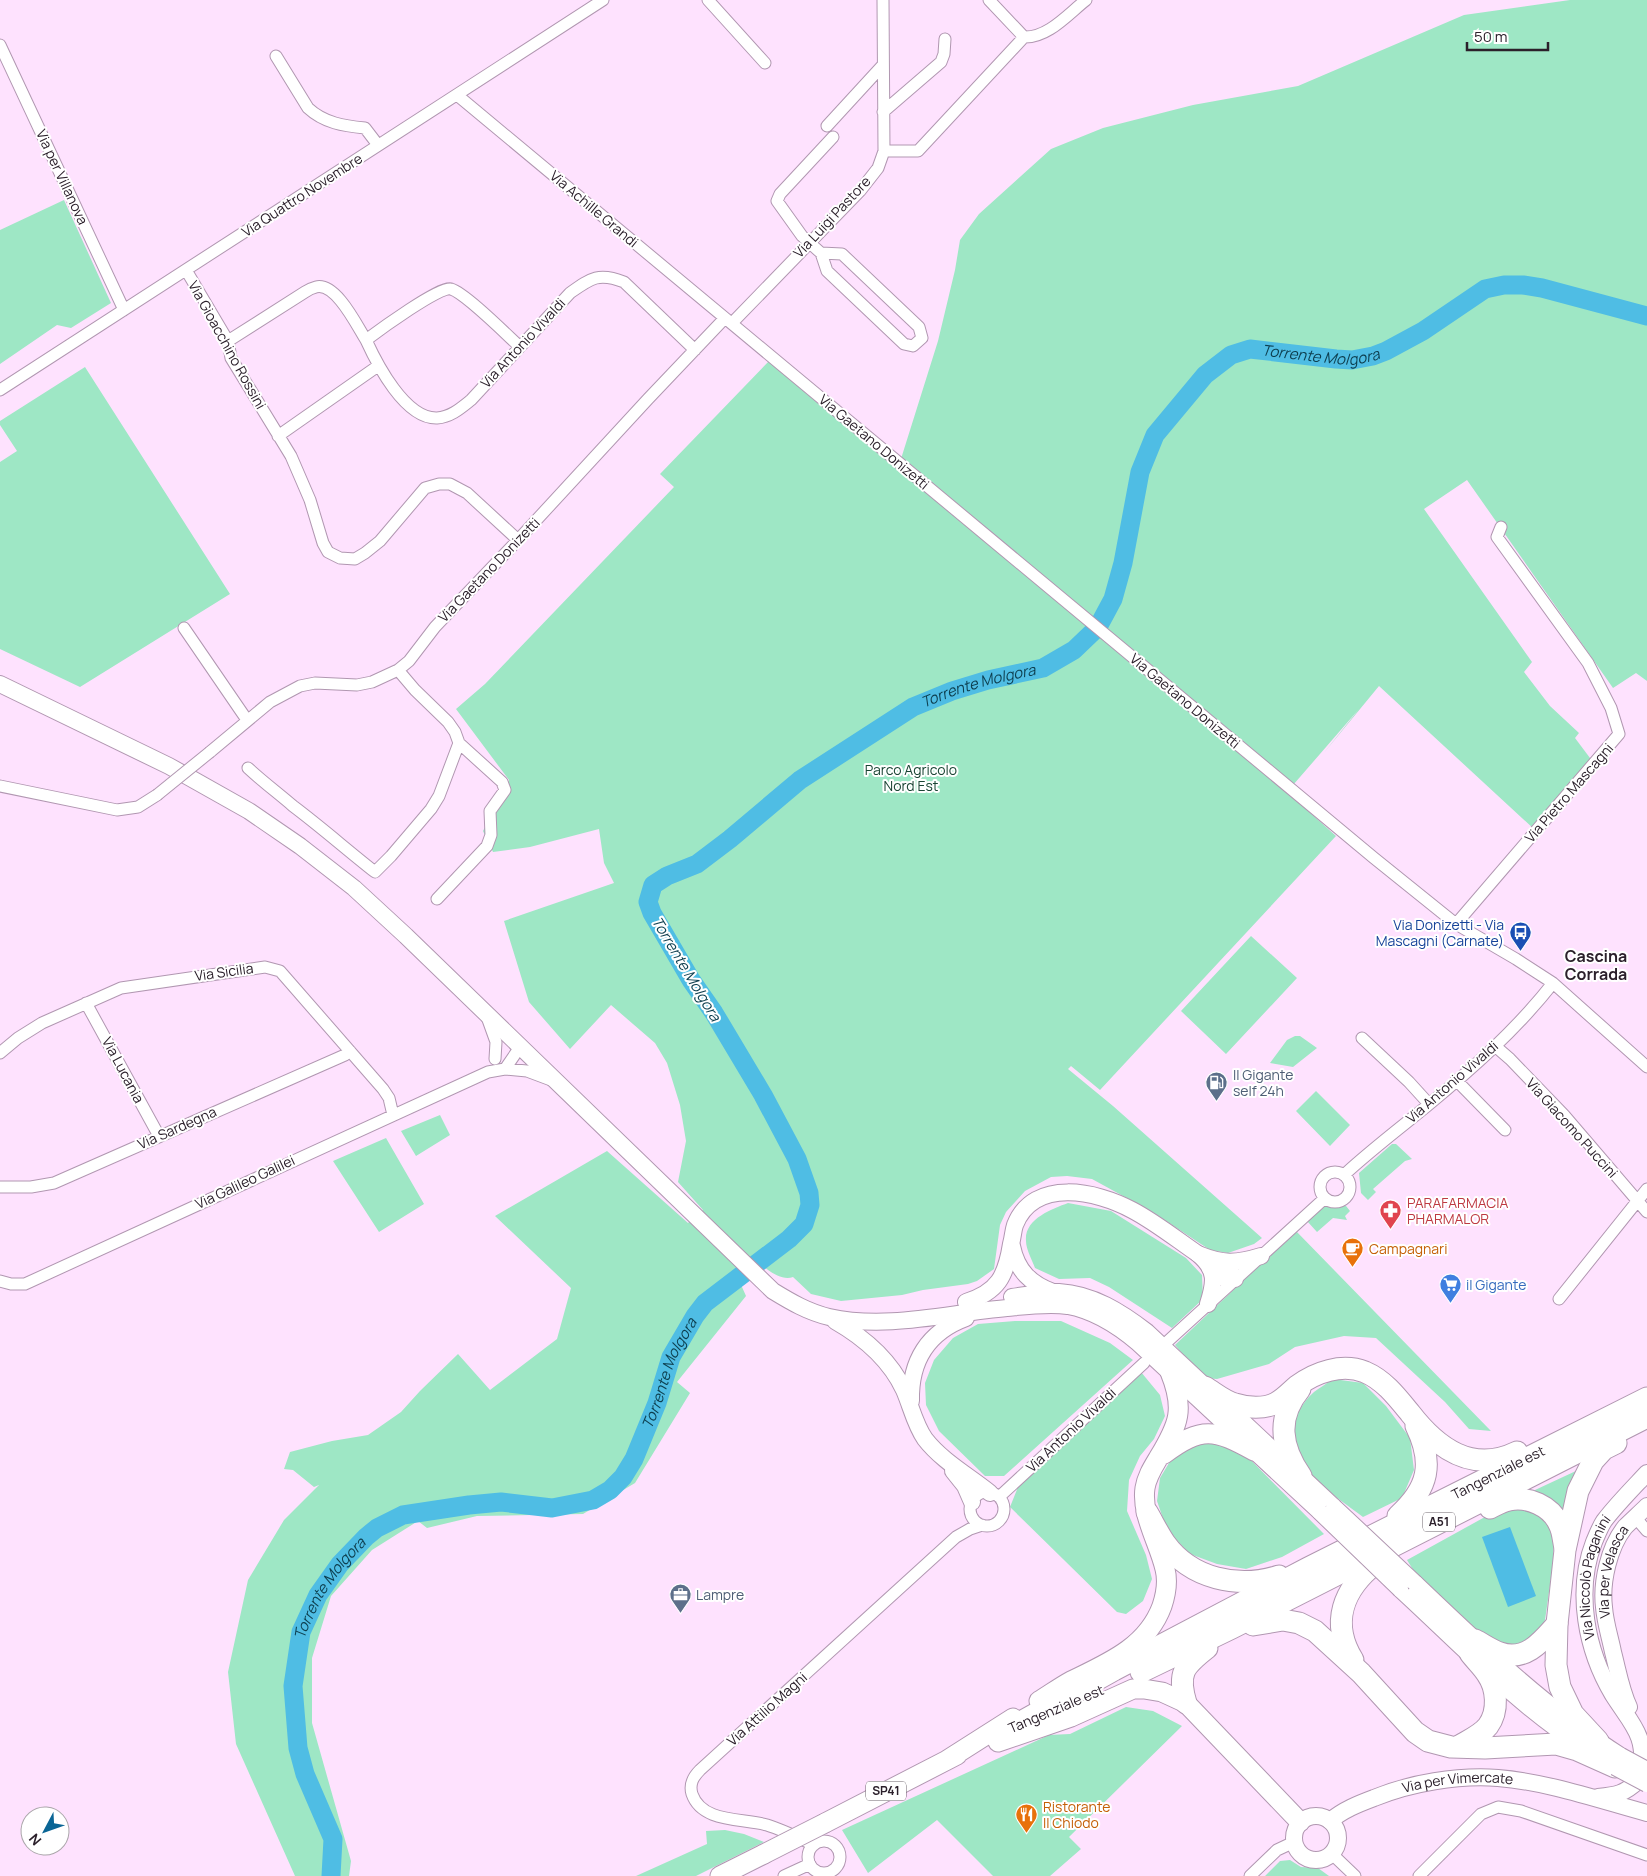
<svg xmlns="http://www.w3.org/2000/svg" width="1647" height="1876" font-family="Manrope,sans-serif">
  <rect width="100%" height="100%" fill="#fee2fe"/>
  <!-- green -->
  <path fill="#9ee7c5" d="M1570 0H1647V681L1636 673 1613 688 1467 480 1424 509 1532 662 1524 672 1550 706 1579 733 1575 738 1593 762 1535 830 1379 686 1323 754 1359 709 1287 792 1336 836 1100 1090 1071 1066 1068 1069 1113 1106 1262 1238 1254 1244 1228 1253 1210 1250 1154 1213 1092 1179 1067 1176 1051 1177 1025 1191 1006 1212 1000 1225 994 1269 977 1281 968 1284 923 1290 902 1295 841 1301 811 1294 793 1277C782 1281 768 1271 761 1264L741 1274 738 1278 746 1296 677 1382 690 1393 635 1483 583 1514 477 1516 427 1528 418 1521 372 1550 331 1596 312 1658V1723L351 1861 349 1876H295L236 1744 228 1672 248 1580 284 1520 319 1485 314 1487 293 1470 284 1469 290 1452 332 1441 368 1435 401 1412 420 1391 458 1354 490 1390 557 1339 571 1288 495 1216 607 1151 688 1223 703 1210 678 1182 686 1141 680 1105 667 1063 655 1043 611 1005 570 1049 529 1002 504 921 614 883 604 863 599 829 530 847 493 852 483 831 509 780 456 709 485 684 674 487 660 474 770 360 900 462 938 341 955 270 960 240 979 214 1051 149 1103 128 1193 105 1298 86 1464 15Z
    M64 200 111 303 71 328 57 325 0 364V230Z
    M85 367 230 594 80 687 0 649V462L17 451 0 425V421Z
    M1251 936 1297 978 1226 1054 1181 1011Z
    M1295 1036H1300L1317 1048 1293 1067 1270 1063 1287 1040Z
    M1316 1091 1350 1125 1330 1146 1296 1111Z
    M440 1115 450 1135 416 1156 401 1131Z
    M386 1138 424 1204 379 1232 333 1161Z
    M1392 1144H1396L1412 1159 1405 1161 1373 1189 1376 1192 1368 1200 1361 1193 1359 1173Z
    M1068 1203 1111 1211 1186 1258 1202 1275 1203 1299 1172 1328 1109 1287 1090 1278 1059 1279 1035 1268C1032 1260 1026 1249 1026 1241 1024 1219 1052 1209 1068 1203Z
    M1327 1204 1346 1206 1350 1211 1345 1216 1347 1220 1333 1218 1317 1232 1307 1221Z
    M1296 1231 1491 1431 1469 1429 1445 1402 1376 1338 1344 1336 1295 1347 1269 1364 1217 1379 1203 1378 1175 1345Z
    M1015 1321H1061L1110 1343 1133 1360 1004 1476H985L939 1431 926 1405 925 1383 934 1360 953 1338 978 1324Z
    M1141 1372 1160 1395 1165 1416 1154 1439 1140 1456 1129 1480 1127 1511 1146 1555 1152 1579 1143 1601 1126 1614 1117 1612 1010 1507 1018 1487Z
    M1333 1379 1363 1383 1386 1406 1410 1438 1414 1470 1402 1498 1363 1517C1332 1493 1280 1463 1296 1417 1300 1408 1306 1399 1314 1392 1319 1388 1326 1384 1333 1379Z
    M1190 1442 1237 1446 1324 1534 1282 1557 1246 1569 1217 1564 1190 1554 1167 1530 1157 1501 1160 1478 1172 1458Z
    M1578 1470 1564 1513 1534 1494 1535 1490Z
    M1522 1504 1544 1516 1554 1537 1553 1564 1545 1620 1539 1632 1513 1649 1485 1642 1422 1584 1407 1560 1503 1507Z
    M1126 1707 1153 1711 1182 1726 1069 1837 1081 1849 1050 1876H993L937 1820 868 1873 842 1830 1049 1735 1070 1734Z
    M725 1830 744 1834 764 1842 696 1876H636L707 1844 706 1831Z
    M1290 1860 1301 1867 1318 1868 1329 1876H1265L1280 1861Z"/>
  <!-- water -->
  <path fill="#4fbde4" d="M1510 1527 1536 1596 1508 1607 1482 1537Z"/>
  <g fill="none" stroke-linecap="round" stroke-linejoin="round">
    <!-- river -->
    <path stroke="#4fbde4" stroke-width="19" id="s1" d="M331 1876 333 1839 305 1774 298 1748 293 1686 301 1632 318 1595 340 1564 366 1537 377 1528 403 1515 469 1505 501 1502 552 1508 593 1500 610 1490 623 1477 634 1459 657 1403 671 1357 695 1316 705 1303 789 1239 804 1224 810 1205 809 1193 797 1159 763 1095 714 1013 691 980 652 913 648 902 653 885 667 876 697 864 730 839 800 780 913 707 952 691 988 680 1043 668 1074 650 1098 627 1113 599 1123 563 1140 472 1155 435 1205 375 1231 355 1250 349 1336 359 1352 360 1373 356 1386 351 1423 331 1485 289 1504 285H1523L1542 288 1647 316"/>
    <defs>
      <path id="street" d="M708 0 765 63
        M989 0 1024 37C1048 38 1068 14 1086 0
        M0 45 124 310
        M276 56 308 108C324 123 344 126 365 128L378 145
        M457 95 1374 858 1456 924 1516 959 1553 983 1647 1067
        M883 112 941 62 944 54 945 39
        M827 126 883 65
        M884 151H918L1024 37
        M821 253 827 271 904 344 913 346 922 338 919 327 842 254 821 253 802 236 777 201 780 194 833 137
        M186 270 228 341 231 358 291 456 310 500 323 543 328 552 340 558 355 559 365 553 380 541 425 488 439 484H450L467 493 518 540
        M732 323 860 191 878 168 884 151 883 0
        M366 340C377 364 405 419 437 418 451 417 461 408 471 400L570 293C591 278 599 272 624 282L695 350
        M228 341 305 292C308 290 312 288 316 287 336 282 357 326 366 340 378 331 441 285 451 289 465 293 506 334 519 346
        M0 390 603 0
        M278 436 378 366
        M184 628 247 720
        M398 670 415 690 448 722 455 732 459 743 502 782 505 790 490 811 491 835 487 846 437 899
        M210 752 270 702 300 686 315 683 357 685 372 682 398 670 409 661 435 627 518 540 648 399 725 318
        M248 768C263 782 278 793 293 806 321 827 347 850 375 872L391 856 431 809 439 796 459 743
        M0 786 117 810 138 807 157 795
        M1456 924 1619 734 1611 708 1588 663 1497 537 1501 527
        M86 1003 159 1136
        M487 1017 496 1042 495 1059
        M1362 1038 1409 1082 1429 1104
        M1495 1046 1510 1059 1564 1115 1647 1212
        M0 1053 18 1038 42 1023 121 988 265 967 280 971 383 1089 389 1098 393 1115
        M505 1069 527 1071 551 1080
        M1456 1080 1505 1130
        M1320 1187a15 15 0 1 1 30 0a15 15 0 1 1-30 0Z
        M1345 1174C1371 1150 1400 1128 1427 1106 1472 1069 1517 1029 1553 983
        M0 1187H31L54 1183 345 1055 350 1051
        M0 1281 11 1284H25L488 1072 505 1069 520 1047
        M1559 1299 1647 1189
        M1168 1341 1325 1198
        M970 1509a17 17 0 1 1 34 0a17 17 0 1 1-34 0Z
        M999 1497 1144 1363
        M1635 1517 1647 1531
        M808 1857a16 16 0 1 1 32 0a16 16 0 1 1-32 0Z
        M814 1845C799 1838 783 1830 767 1825 742 1818 702 1823 692 1794 689 1784 693 1777 700 1770L956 1537 970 1529 982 1525
        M1332 1854 1355 1876
        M784 1876 810 1864
        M1250 1876 1277 1850 1294 1842
        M1419 1876 1481 1814 1498 1807 1521 1811 1647 1855"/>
      <g id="secondary">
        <path d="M0 684 169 766 249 811 300 846 354 888 406 936 773 1291C791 1302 808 1312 829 1317 887 1330 948 1313 1007 1308 1027 1306 1049 1303 1068 1306 1095 1311 1118 1326 1138 1343L1320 1512"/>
        <path d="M1012 1246C1017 1271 1031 1284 1053 1292"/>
        <path d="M1198 1254C1223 1264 1235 1264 1261 1256"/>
        <path d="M1210 1268 1223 1278 1235 1279 1225 1263"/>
        <path d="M1012 1297C1027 1295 1044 1291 1059 1292 1093 1294 1121 1312 1147 1332L1334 1507"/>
        <path d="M966 1302C998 1292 1006 1276 1011 1244 1013 1237 1013 1231 1015 1225 1034 1177 1097 1191 1132 1210 1155 1222 1176 1239 1198 1254 1217 1270 1215 1282 1208 1304"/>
        <path d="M835 1321C863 1337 890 1360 904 1390 911 1406 915 1425 925 1439 942 1461 969 1476 990 1493"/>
        <path d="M911 1401C910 1361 928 1332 966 1318"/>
        <path d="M953 1471 965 1486 972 1502"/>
        <path d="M1415 1583C1480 1645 1545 1708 1621 1756"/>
        <path d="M1400 1589C1460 1644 1517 1705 1586 1749"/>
        <path id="s2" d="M1629 1707C1621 1690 1618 1671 1613 1652 1610 1637 1605 1622 1604 1607 1601 1582 1609 1547 1625 1527 1632 1520 1640 1513 1647 1506"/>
        <path id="s3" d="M1641 1774C1647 1735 1632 1725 1613 1695 1586 1650 1575 1591 1594 1542 1597 1535 1600 1527 1604 1521 1617 1504 1633 1488 1647 1473"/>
        <path d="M1598 1797C1617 1795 1624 1794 1638 1781"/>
        <circle cx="1316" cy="1838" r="22"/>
        <path id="s4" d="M1330 1821C1343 1810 1358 1804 1374 1798 1410 1783 1458 1775 1498 1778 1548 1782 1599 1800 1647 1813"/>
      </g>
      <path id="primary" d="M1164 1454C1202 1426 1214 1429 1254 1451
        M1039 1701C1049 1695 1060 1687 1071 1681 1108 1663 1147 1647 1162 1606 1166 1594 1168 1581 1165 1569 1159 1543 1141 1515 1145 1488 1147 1476 1153 1467 1159 1457 1179 1424 1185 1409 1170 1372
        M998 1742 1071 1717 1133 1689H1144L1162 1692 1186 1703 1300 1822
        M947 1760 1013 1718
        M825 1823 957 1755
        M720 1876 764 1854"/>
      <g id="highway">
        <path d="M1205 1387C1215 1393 1224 1401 1235 1404 1247 1408 1265 1409 1276 1403 1284 1399 1290 1392 1297 1386 1316 1372 1342 1363 1365 1372 1384 1380 1397 1397 1410 1413 1437 1448 1472 1474 1517 1452"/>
        <path d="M1300 1389C1276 1418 1281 1447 1301 1476"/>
        <path d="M1490 1508C1496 1505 1502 1501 1509 1500 1528 1496 1551 1506 1559 1524 1563 1531 1563 1540 1565 1548"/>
        <path d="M1147 1512C1153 1522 1158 1533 1165 1543 1191 1579 1238 1589 1279 1576"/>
        <path d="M1398 1516C1429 1488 1434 1463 1416 1426"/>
        <path d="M1253 1625 1283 1620 1299 1623 1315 1631 1361 1673 1415 1732 1428 1741 1451 1747 1485 1748 1556 1744 1577 1750 1615 1767"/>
        <path d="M1475 1640C1483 1644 1491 1650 1500 1653 1526 1662 1542 1641 1557 1624"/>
        <path d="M1353 1660C1330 1623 1343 1589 1376 1563"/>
        <path d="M1141 1672 1232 1628 1647 1417"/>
        <path d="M1186 1703C1177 1673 1184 1666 1207 1648"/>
        <path id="s5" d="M1003 1732 1114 1670 1308 1568 1647 1398"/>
        <path d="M1598 1741 1573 1714 1560 1687 1556 1665 1557 1624 1565 1550 1578 1491 1593 1461 1604 1449 1616 1443"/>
        <path d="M1459 1746C1469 1740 1481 1735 1488 1726 1499 1711 1497 1688 1487 1674 1482 1666 1475 1660 1470 1653"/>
      </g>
    </defs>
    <!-- street casing -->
    <use href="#street" stroke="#b197b1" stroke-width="13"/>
    <!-- secondary casing -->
    <use href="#secondary" stroke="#b197b1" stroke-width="18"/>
    <!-- primary casing -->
    <use href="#primary" stroke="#b197b1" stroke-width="21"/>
    <!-- highway casing -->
    <use href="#highway" stroke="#b197b1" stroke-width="23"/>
    <!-- street -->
    <use href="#street" stroke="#fff" stroke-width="11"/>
    <!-- secondary -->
    <use href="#secondary" stroke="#fff" stroke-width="16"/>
    <!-- primary -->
    <use href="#primary" stroke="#fff" stroke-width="19"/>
    <!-- highway -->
    <use href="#highway" stroke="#fff" stroke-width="21"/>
    <defs>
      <path id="street-bridge" d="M157 795 210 752"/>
      <path id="secondary-bridge" d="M1334 1507 1415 1583
        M1320 1512 1400 1589
        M1621 1756 1647 1770
        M1615 1767 1647 1784"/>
      <path id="primary-bridge" d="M764 1854 825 1823"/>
    </defs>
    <!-- street-bridge casing -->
    <use href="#street-bridge" stroke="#b197b1" stroke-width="13" stroke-linecap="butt"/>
    <!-- secondary-bridge casing -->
    <use href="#secondary-bridge" stroke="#b197b1" stroke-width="18" stroke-linecap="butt"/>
    <!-- primary-bridge casing -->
    <use href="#primary-bridge" stroke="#b197b1" stroke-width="21" stroke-linecap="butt"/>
    <!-- street-bridge -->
    <use href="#street-bridge" stroke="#fff" stroke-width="11"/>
    <!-- secondary-bridge -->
    <use href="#secondary-bridge" stroke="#fff" stroke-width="16"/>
    <!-- primary-bridge -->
    <use href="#primary-bridge" stroke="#fff" stroke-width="19"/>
  </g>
  <!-- icons -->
  <defs>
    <symbol id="bus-pin" viewBox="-11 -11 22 30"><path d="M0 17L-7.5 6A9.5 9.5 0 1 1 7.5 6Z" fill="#1a4fb4" stroke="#fff"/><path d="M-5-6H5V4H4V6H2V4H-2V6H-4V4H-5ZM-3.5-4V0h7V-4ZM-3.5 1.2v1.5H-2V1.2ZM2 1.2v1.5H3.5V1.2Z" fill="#fff"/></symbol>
    <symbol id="fuel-pin" viewBox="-11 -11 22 30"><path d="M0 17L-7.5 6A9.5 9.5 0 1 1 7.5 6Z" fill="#5c6f8a" stroke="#fff"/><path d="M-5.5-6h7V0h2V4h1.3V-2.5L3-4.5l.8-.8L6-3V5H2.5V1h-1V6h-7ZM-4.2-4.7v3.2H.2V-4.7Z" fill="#fff"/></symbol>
    <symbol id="pharmacy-pin" viewBox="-11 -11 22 30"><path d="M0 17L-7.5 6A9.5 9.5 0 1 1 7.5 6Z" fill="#e0444e" stroke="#fff"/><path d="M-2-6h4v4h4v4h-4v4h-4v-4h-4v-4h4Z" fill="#fff"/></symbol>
    <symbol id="cafe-pin" viewBox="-11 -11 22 30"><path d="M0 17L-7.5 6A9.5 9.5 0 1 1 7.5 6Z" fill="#e8710a" stroke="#fff"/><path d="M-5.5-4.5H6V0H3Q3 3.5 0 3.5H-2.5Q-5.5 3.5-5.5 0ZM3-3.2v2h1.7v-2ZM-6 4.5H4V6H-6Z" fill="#fff"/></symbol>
    <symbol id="supermarket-pin" viewBox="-11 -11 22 30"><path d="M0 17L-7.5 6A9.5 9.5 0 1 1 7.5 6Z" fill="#3f7fe0" stroke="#fff"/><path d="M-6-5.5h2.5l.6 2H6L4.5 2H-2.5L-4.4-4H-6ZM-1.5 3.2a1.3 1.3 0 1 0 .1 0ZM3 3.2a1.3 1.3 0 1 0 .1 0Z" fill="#fff"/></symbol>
    <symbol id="office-pin" viewBox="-11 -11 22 30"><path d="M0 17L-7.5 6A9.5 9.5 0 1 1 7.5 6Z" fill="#5c6f8a" stroke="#fff"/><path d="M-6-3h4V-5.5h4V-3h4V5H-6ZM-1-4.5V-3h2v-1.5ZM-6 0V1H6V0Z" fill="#fff"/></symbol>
    <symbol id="restaurant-pin" viewBox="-11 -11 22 30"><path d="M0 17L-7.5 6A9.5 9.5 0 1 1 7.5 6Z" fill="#e8710a" stroke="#fff"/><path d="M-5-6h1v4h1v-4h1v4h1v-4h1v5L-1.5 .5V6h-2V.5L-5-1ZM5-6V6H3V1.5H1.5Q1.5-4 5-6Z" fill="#fff"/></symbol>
  </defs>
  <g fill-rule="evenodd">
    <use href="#bus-pin" x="1508" y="920" width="25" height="34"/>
    <use href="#fuel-pin" x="1204" y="1070" width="25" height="34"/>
    <use href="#pharmacy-pin" x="1378" y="1198" width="25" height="34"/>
    <use href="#cafe-pin" x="1340" y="1236" width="25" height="34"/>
    <use href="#supermarket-pin" x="1438" y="1272" width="25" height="34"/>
    <use href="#office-pin" x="668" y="1582" width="25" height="34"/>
    <use href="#restaurant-pin" x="1014" y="1802" width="25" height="34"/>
  </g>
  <g text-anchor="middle" stroke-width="4" stroke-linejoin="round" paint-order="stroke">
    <!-- shield labels -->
    <g fill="#fff" stroke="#6b636b" stroke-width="1">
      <rect x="1423" y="1512.5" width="32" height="19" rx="4"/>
      <rect x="866" y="1781.5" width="40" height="19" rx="4"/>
    </g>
    <g font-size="12" font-weight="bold" fill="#2b202b">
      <text x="1439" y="1526">A51</text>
      <text x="886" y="1795">SP41</text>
    </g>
    <!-- street labels -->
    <g font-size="14" fill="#2b202b" stroke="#fff">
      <text transform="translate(62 177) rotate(65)" y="5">Via per Villanova</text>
      <text transform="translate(302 195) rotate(-33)" y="5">Via Quattro Novembre</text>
      <text transform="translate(594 209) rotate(40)" y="5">Via Achille Grandi</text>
      <text transform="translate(832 217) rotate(-47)" y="5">Via Luigi Pastore</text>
      <text transform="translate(523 343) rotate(-47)" y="5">Via Antonio Vivaldi</text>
      <text transform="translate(227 345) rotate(61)" y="5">Via Gioacchino Rossini</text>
      <text transform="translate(874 442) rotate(40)" y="5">Via Gaetano Donizetti</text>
      <text transform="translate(489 570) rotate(-46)" y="5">Via Gaetano Donizetti</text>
      <text transform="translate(1185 701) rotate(40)" y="5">Via Gaetano Donizetti</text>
      <text transform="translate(1569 793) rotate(-49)" y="5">Via Pietro Mascagni</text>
      <text transform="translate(224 972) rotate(-8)" y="5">Via Sicilia</text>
      <text transform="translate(123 1070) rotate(62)" y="5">Via Lucania</text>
      <text transform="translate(1452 1082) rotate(-41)" y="5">Via Antonio Vivaldi</text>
      <text transform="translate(177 1128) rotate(-24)" y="5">Via Sardegna</text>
      <text transform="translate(1572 1128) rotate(48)" y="5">Via Giacomo Puccini</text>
      <text transform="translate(245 1182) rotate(-25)" y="5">Via Galileo Galilei</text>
      <text transform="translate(1071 1430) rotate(-43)" y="5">Via Antonio Vivaldi</text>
      <text dy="5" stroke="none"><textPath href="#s5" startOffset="559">Tangenziale est</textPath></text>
      <text dy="5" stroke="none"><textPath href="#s2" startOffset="140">Via per Velasca</textPath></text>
      <text dy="5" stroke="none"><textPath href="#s3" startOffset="211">Via Niccolò Paganini</textPath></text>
      <text transform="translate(767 1709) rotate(-42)" y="5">Via Attilio Magni</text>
      <text transform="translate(1056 1709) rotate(-23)" y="5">Tangenziale est</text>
      <text dy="5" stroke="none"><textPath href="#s4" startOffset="136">Via per Vimercate</textPath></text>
    </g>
    <!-- park labels -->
    <g font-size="14" fill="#1a4534" stroke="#fff">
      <text x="911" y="775">Parco Agricolo<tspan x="911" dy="16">Nord Est</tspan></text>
    </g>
    <!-- transit labels -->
    <g font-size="14" fill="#164399" stroke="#fff" text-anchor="end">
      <text x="1504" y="930">Via Donizetti - Via<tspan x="1504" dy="16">Mascagni (Carnate)</tspan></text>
    </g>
    <!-- service labels -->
    <g font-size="14" fill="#4e5e75" stroke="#fff" text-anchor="start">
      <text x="1233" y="1080">Il Gigante<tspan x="1233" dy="16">self 24h</tspan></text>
      <text x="696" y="1600">Lampre</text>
    </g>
    <!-- health labels -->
    <g font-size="14" fill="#be3a42" stroke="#fff" text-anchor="start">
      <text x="1407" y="1208">PARAFARMACIA<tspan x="1407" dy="16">PHARMALOR</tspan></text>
    </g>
    <!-- food labels -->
    <g font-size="14" fill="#c56008" stroke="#fff" text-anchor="start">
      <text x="1369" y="1254">Campagnari</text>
      <text x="1043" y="1812">Ristorante<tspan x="1043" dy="16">Il Chiodo</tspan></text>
    </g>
    <!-- shop labels -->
    <g font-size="14" fill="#366cbe" stroke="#fff" text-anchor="start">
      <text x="1466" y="1290">il Gigante</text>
    </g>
    <!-- water labels -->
    <g font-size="15" font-style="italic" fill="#0d3e4e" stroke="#fff">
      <text dy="5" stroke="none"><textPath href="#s1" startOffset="2270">Torrente Molgora</textPath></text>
      <text dy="5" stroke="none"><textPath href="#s1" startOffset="1730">Torrente Molgora</textPath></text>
      <text transform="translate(686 969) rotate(59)" y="5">Torrente Molgora</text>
      <text dy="5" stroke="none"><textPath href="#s1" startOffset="755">Torrente Molgora</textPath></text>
      <text dy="5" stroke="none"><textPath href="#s1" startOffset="304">Torrente Molgora</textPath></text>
    </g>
    <!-- quarter labels -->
    <g font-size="16" font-weight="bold" fill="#2b202b" stroke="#fff">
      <text x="1596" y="962">Cascina<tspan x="1596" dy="18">Corrada</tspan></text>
    </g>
  </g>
  <!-- north arrow -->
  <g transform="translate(45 1831) rotate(229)"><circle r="24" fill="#ffffff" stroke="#aaa6aa"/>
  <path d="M0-4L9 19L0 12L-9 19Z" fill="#0a6595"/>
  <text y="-8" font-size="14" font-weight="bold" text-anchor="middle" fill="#2b202b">N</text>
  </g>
  <!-- scale -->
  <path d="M1467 42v8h81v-8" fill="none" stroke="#2b202b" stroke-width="2.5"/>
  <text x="1474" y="42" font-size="15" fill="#2b202b" stroke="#ffffff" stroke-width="4" paint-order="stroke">50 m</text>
</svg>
